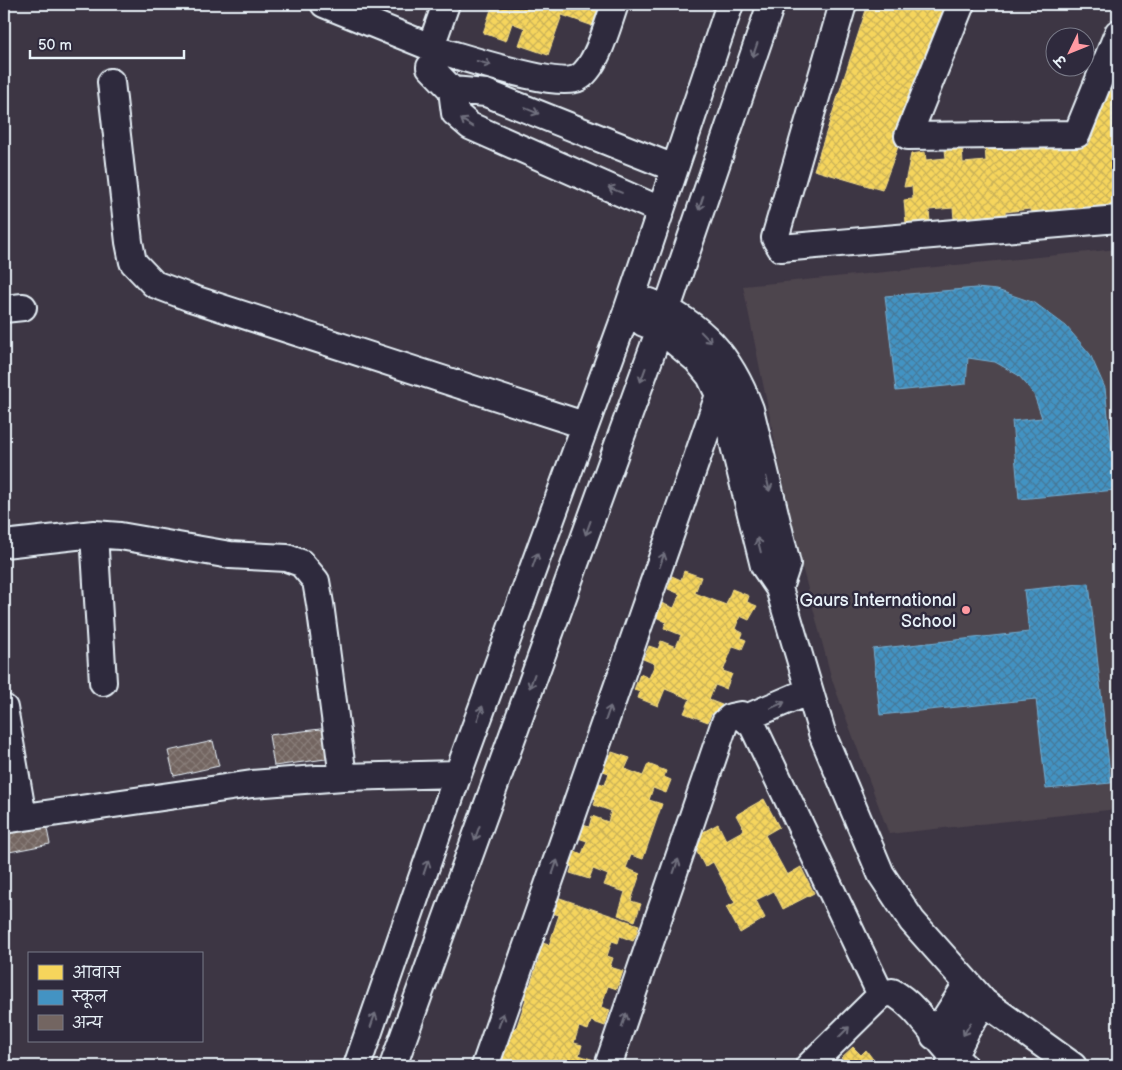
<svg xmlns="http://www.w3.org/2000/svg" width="1122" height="1070" font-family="'Balsamiq Sans','Playpen Sans Deva',sans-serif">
  <defs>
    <pattern id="homes-cross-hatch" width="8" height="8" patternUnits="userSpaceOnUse" patternTransform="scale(1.25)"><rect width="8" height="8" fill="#f6d55c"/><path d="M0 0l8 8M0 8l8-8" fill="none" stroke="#cab258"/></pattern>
    <pattern id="schools-cross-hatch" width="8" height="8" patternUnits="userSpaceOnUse" patternTransform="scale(1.25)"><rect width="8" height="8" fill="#4393c3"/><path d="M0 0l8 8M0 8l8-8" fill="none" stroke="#447999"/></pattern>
    <pattern id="building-cross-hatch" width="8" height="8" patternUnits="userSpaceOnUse" patternTransform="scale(1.25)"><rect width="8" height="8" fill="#736561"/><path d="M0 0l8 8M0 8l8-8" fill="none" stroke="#877c78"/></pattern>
  </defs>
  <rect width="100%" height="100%" fill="#3d3644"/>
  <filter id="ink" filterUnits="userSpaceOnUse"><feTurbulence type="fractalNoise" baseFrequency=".02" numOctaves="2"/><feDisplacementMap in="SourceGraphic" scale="10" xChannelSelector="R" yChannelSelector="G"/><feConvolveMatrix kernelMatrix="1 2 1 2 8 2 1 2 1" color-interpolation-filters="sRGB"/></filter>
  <g filter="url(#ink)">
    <!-- built -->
    <path fill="#4d444d" d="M1118 249V809L889 834 832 680 795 540 743 286Z"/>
    <!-- homes -->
    <path fill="url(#homes-cross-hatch)" stroke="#f2dd8b" d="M493 4H600L593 26 562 15 548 55 519 45 525 28 512 23 506 41 483 33Z
      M868 4H951L882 190 814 170Z
      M1118 67V215L1032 223 1030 209 1005 212 1007 226 972 229 971 217 954 219 953 208 929 210 931 233 907 235 904 200 913 199 912 186 904 187 911 154 925 152 926 160 946 158 945 150 962 148 963 163 986 161 985 146 1089 145Z
      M684 571 701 577 695 593 726 605 732 589 749 596 747 602 757 606 749 620 740 616 735 629 743 633 741 638 746 640 742 649 733 646 723 671 732 674 726 689 715 685 709 700 722 705 717 716 711 714 708 722 684 713 690 699 665 689 658 706 638 698 640 692 634 690 640 674 649 678 655 664 643 659 649 646 658 649 661 641 676 647 681 635 664 628 666 622 656 617 661 603 674 608 680 594 668 589 672 576 681 580Z
      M612 752 630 758 625 769 643 776 648 764 666 771 664 777 671 780 666 793 653 788 649 800 662 804 643 859 631 855 626 868 640 874 631 901 641 904 635 921 618 915 625 892 604 885 608 875 593 869 589 879 570 873 572 867 565 864 570 849 582 854 587 841 575 837 580 824 589 827 592 816 608 822 611 811 594 805 596 799 589 796 594 781 605 785 609 773 597 769 602 755 609 758Z
      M764 799 779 827 765 835 787 875 801 867 814 893 783 909 774 891 756 900 765 918 740 933 726 907 735 903 713 862 705 867 690 839 718 824 726 840 744 830 736 815Z
      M551 895 639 925 636 935 633 941 620 936 618 943 612 941 607 956 613 958 610 967 623 971 617 989 608 986 601 1007 610 1010 605 1026 591 1021 588 1030 579 1027 574 1043 582 1045 579 1055 594 1060 592 1066H494L507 1026 516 1029 526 999 517 996 521 983 530 986 539 959 530 957 536 941 549 945 559 915 546 911Z
      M853 1047 861 1055 866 1050 878 1066H849L841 1058Z"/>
    <!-- schools -->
    <path fill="url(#schools-cross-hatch)" stroke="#74afd3" d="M976 288 997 290 1035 303 1066 326 1090 354 1105 388 1116 490 1019 499 1012 421 1042 418 1034 395 1027 385 1018 375 995 362 968 358 966 384 896 391 885 296Z
      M1089 583 1111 783 1046 789 1036 699 880 715 873 649 1029 632 1024 590Z"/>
    <!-- building -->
    <path fill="url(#building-cross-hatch)" stroke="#e8f1f8" d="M329 728 333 758 274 766 269 735Z
      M213 741 219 766 174 776 168 751Z
      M45 819 50 844 4 853V827Z"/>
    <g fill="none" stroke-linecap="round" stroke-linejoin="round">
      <defs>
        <path id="minor" d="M324 4 428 46
          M843 4 775 238 781 248 1118 219
          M961 4 908 136 1077 134 1118 33
          M431 46 446 4
          M437 50C464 57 557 89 578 78 597 68 608 23 615 4
          M430 67 452 90 455 113 470 126 660 210
          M111 82 129 242 133 262 154 284 191 298 584 425
          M452 90 486 93 674 168
          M650 302C702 324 730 356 750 409L787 564 779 588
          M4 309 23 307
          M644 323 660 329 697 360 710 376 719 395 728 421 764 566 779 588 823 736 881 874 912 921 984 1002 1073 1066
          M94 534 103 682
          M4 544 94 534 120 536 230 555 287 558 301 563 316 581 320 604 343 777
          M4 708 23 817
          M746 718 809 691
          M4 820 252 784 343 777 458 774
          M934 1036 967 984
          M357 1066 458 774 626 314 730 4
          M393 1066 660 329 771 4
          M485 1066 719 395
          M608 1066 725 722 731 717 741 715 753 726 881 995
          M809 1066 881 995 892 992C921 1008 938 1045 964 1066
          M949 1066 966 1031 984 1002"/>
      </defs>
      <!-- minor casing -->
      <use href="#minor" stroke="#e8f1f8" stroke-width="30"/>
      <!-- minor -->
      <use href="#minor" stroke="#2f2a3d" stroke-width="26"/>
    </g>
    <!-- one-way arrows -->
    <defs><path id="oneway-shaft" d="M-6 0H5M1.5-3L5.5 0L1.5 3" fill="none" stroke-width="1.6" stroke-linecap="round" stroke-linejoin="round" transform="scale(1.25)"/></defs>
    <g stroke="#70707e">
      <use href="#oneway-shaft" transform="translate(755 50) rotate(109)"/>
      <use href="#oneway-shaft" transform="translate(484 63) rotate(15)"/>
      <use href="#oneway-shaft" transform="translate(532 111) rotate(22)"/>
      <use href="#oneway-shaft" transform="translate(467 123) rotate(-147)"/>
      <use href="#oneway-shaft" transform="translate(615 190) rotate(-157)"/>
      <use href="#oneway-shaft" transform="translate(701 203) rotate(108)"/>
      <use href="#oneway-shaft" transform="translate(706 337) rotate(46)"/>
      <use href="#oneway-shaft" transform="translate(643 375) rotate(110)"/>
      <use href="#oneway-shaft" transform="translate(768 484) rotate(77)"/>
      <use href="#oneway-shaft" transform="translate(588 528) rotate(110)"/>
      <use href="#oneway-shaft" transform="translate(759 545) rotate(-104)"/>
      <use href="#oneway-shaft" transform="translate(535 560) rotate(-70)"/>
      <use href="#oneway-shaft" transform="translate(662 560) rotate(-71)"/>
      <use href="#oneway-shaft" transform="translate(532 681) rotate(110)"/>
      <use href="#oneway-shaft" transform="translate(778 705) rotate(-24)"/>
      <use href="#oneway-shaft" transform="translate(480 713) rotate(-70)"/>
      <use href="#oneway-shaft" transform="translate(608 713) rotate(-71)"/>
      <use href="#oneway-shaft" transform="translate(477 833) rotate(110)"/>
      <use href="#oneway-shaft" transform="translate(676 866) rotate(-71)"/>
      <use href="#oneway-shaft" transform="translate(426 867) rotate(-71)"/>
      <use href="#oneway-shaft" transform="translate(555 867) rotate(-71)"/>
      <use href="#oneway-shaft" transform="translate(373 1020) rotate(-71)"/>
      <use href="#oneway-shaft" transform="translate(501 1020) rotate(-71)"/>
      <use href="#oneway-shaft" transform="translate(624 1020) rotate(-71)"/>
      <use href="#oneway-shaft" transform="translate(967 1029) rotate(121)"/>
      <use href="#oneway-shaft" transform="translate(844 1032) rotate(-45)"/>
    </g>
  </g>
  <!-- markers -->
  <circle fill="#ff9aa2" stroke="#2f2a3d" stroke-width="2" cx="966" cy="610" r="5"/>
  <g text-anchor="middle" stroke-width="5" stroke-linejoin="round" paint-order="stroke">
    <!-- poi labels -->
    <g font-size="18" fill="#e8f1f8" stroke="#2f2a3d" text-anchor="end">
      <text x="956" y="606">Gaurs International<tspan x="956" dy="21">School</tspan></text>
    </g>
  </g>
  <!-- margin -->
  <rect width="1122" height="1070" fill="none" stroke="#2f2a3d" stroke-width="20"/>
  <rect x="10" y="10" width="1102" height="1050" fill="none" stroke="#e8f1f8" stroke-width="2" filter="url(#ink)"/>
  <!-- legend -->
  <rect x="28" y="952" width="175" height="90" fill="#2f2a3d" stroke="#797a88"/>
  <rect x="38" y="965" width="25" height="15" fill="#f6d55c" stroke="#797a88"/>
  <text x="72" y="978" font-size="15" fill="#e8f1f8">आवास</text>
  <rect x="38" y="990" width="25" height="15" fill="#4393c3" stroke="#797a88"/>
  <text x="72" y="1002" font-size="15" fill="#e8f1f8">स्कूल</text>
  <rect x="38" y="1015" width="25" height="15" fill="#736561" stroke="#797a88"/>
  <text x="72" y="1028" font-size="15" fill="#e8f1f8">अन्य</text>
  <!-- north arrow -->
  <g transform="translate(1070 52) rotate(227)"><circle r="24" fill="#2f2a3d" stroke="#797a88"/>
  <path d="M0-4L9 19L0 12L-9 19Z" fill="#ff9aa2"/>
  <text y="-8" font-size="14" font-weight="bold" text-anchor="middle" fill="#e8f1f8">उ</text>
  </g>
  <!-- scale -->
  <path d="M30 50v8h154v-8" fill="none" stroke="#e8f1f8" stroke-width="2.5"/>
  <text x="38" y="50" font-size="15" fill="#e8f1f8" stroke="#2f2a3d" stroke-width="4" paint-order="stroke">50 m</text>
</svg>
